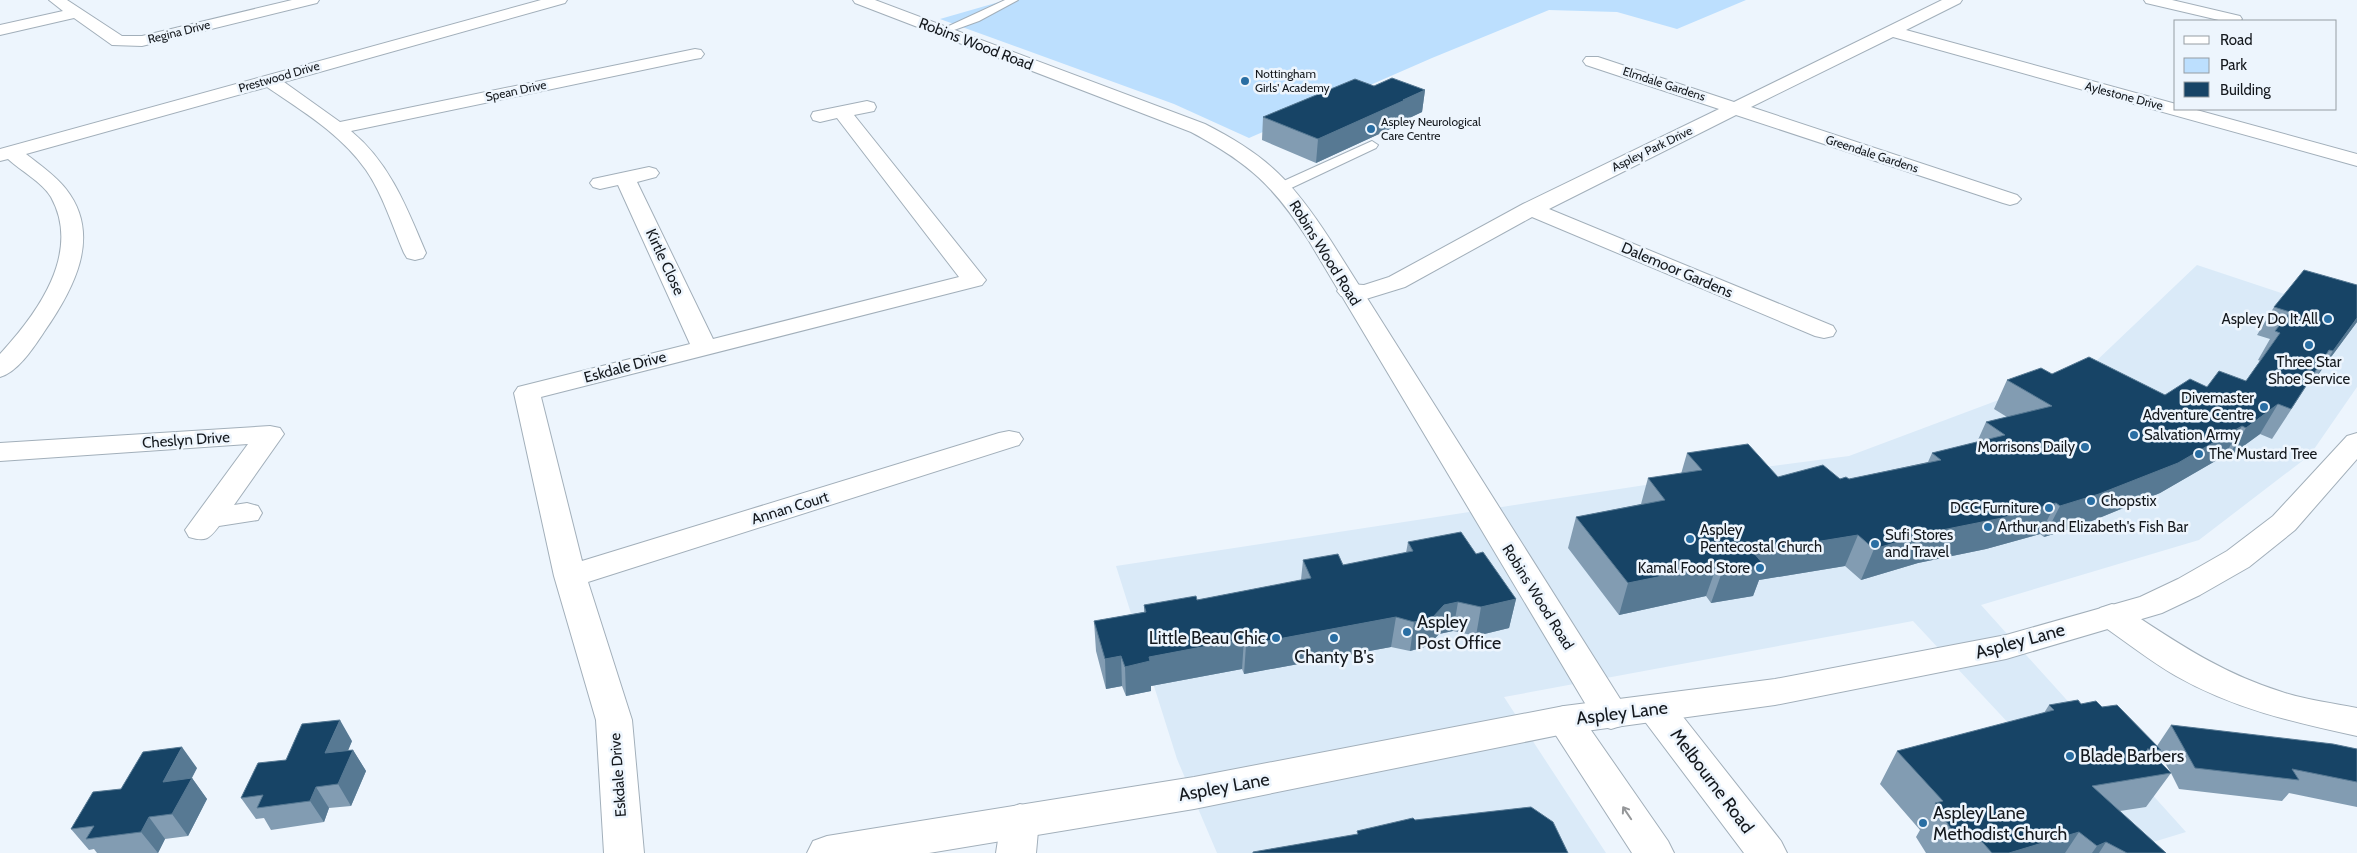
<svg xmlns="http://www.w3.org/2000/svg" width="2357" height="853" font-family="Cabin,sans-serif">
  <rect width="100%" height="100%" fill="#edf5fd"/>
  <!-- built -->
  <path fill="#daeaf8" d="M2197 265 2357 318V387L2310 455 2199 540 1981 605 2186 832 2127 850 1913 621 1504 697 1606 853H1217L1177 759 1116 566 1757 468 1849 456 2092 365Z"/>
  <!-- green -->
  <path fill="#bcdffe" d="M1006 0H1746L1677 29 1617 12 1549 10 1432 58 1249 138 1174 104 940 19Z"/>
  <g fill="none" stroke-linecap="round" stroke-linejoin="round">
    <defs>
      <path id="service" d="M1005 0H1018L979 21 943 34 938 31Z
        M1372 141 1378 145 1376 148 1287 190H1277L1275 187 1277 184Z"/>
      <path id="minor" d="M49 0H67L122 36H142L292 0H319L317 3 142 46 112 45 74 18 0 35V25L63 11Z
        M541 0H567L565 3 284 82 340 122 695 49 701 50 704 54 701 58 695 59 351 131C390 163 407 208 426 253L423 258 415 260 407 258 404 253C392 225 383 195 366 170 341 134 302 111 267 87L26 154C40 165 55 175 66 189 103 236 73 290 44 332 34 347 18 372 0 377V354C37 314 82 253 51 197 42 182 21 171 8 159L0 161V149Z
        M1942 0H1962L1960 3 1906 30 2176 104V109H2193L2357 154V166L1893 37 1751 107 2017 195 2021 199 2017 203 2010 205 2003 203 1736 115 1549 209 1833 326 1836 331 1833 336 1824 338 1815 336 1532 217 1405 287 1366 299 1341 296 1337 291 1341 286 1349 284 1364 285 1389 277 1523 204 1719 109 1586 65 1583 61 1586 57H1598L1734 102Z
        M2144 0H2172L2240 16 2242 19 2240 21H2223L2146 3Z
        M867 101 874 103 876 107 874 111 854 115 986 280 982 285 541 397 582 561 999 433 1009 431 1019 433 1023 439 1019 445 588 582 632 720 644 853H604L596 720 554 576 514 393 518 387 690 344 618 185 600 189 593 187 590 183 593 179 649 167 656 169 659 173 656 177 637 182 713 339 959 277 837 118 820 122 813 120 811 116 813 112Z
        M270 426 280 428 284 434 234 505 247 503 258 506 262 513 258 520 219 526C209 539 206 542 189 537L185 530 248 444 0 461V443Z
        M2112 604 2124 608C2176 642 2221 673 2282 692 2306 700 2332 703 2357 708V736C2293 722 2234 709 2176 676 2150 661 2125 641 2100 624L2096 616 2100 608Z
        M1020 804 1034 809 1039 820 1036 853H996L1001 820 1006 809Z"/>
      <path id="tertiary" d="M853 0H875L1205 124C1268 156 1293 182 1331 241L1624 705 1629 715 1624 725 1611 729 1598 725 1309 241C1274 186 1249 163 1191 132L855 3Z
        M1656 695 1669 699 1781 841 1787 853H1744L1643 719 1638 709 1643 699Z
        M1564 706 1577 710 1668 841 1674 853H1632L1546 720 1551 710Z"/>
      <path id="secondary" d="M2357 433V459L2295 530 2249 567 2200 595 2162 613 2006 659 1775 705 1564 734 1194 809 929 853H807L813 841 827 836 1194 777 1564 706 1775 679 2006 635 2140 597 2178 579 2227 551 2273 516 2347 436Z"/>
    </defs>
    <!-- service casing -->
    <use href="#service" stroke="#a2afba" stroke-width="2"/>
    <!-- minor casing -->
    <use href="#minor" stroke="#a2afba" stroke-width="2"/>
    <!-- tertiary casing -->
    <use href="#tertiary" stroke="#a2afba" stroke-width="2"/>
    <!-- secondary casing -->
    <use href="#secondary" stroke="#a2afba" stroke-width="2"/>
    <!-- service -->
    <use href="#service" fill="#fff" fill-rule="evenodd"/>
    <!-- minor -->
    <use href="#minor" fill="#fff" fill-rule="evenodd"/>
    <!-- tertiary -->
    <use href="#tertiary" fill="#fff" fill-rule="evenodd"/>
    <!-- secondary -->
    <use href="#secondary" fill="#fff" fill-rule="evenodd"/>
  </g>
  <!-- wall -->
  <path fill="#829cb2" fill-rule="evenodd" d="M1374 86 1425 90 1422 112 1403 121V123L1316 163 1262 140 1263 117Z
    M2274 307 2357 322 2314 380 2311 379 2272 439 2260 434 2227 458 2224 456 2160 493 2082 525 2044 537 2040 534 1986 549 1918 563 1861 580 1845 566 1759 580 1753 596 1711 603 1706 596 1619 615 1568 548 1576 517 1641 504 1648 478 1681 474 1687 453 1778 477 1849 479 1928 462 1932 453 1977 442 1986 422 2007 417 1994 409 2007 380 2052 374 2165 395 2207 387 2246 381 2260 361 2258 360 2270 339 2257 335Z
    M1408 542 1476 554 1516 599 1509 628 1476 636 1453 631 1439 634 1428 646 1410 651 1391 647 1244 674 1242 669 1151 686V691L1126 696 1122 686 1106 689 1096 651 1094 621 1144 612V605L1197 600 1301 580 1303 560 1343 565 1406 553Z
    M2081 704 2102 707 2157 746 2171 725 2357 749V807L2289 793 2282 801 2179 789 2171 773 2146 807 2120 811 2166 853H1926L1916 837 1920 830 1880 784 1897 751 2044 713 2049 705ZM2159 753 2171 773 2156 758Z
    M352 741 348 750H353L366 771 351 806 329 808 324 822 271 830 264 818 256 819 241 798 286 760Z
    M197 768 192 778 207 799 188 836 165 839 158 853H97L94 849 89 850 71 829 121 789Z"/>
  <!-- shaded-wall -->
  <path fill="#577993" d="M1425 90 1422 112 1403 121V123L1316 163 1318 139Z
    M2357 318V322L2314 380 2333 351Z
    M2278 404 2260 434 2227 458 2246 428Z
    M2242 426 2224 456 2160 493 2082 525 2044 537 2060 506Z
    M2056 503 2040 534 1986 549 1918 563 1861 580 1874 549 1932 532Z
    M1858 535 1845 566 1759 580 1753 596 1711 603 1722 572 1753 552Z
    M1717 565 1706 596 1619 615 1628 583Z
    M1516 599 1509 628 1476 636 1481 607Z
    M1458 602 1453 631 1439 634 1428 646 1410 651 1414 622 1444 605Z
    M1396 617 1391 647 1244 674 1246 645Z
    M1244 639 1242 669 1151 686V691L1126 696 1125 667 1149 657Z
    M1121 656 1122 686 1106 689 1105 659Z
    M340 720 352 741 338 775 325 753Z
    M182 747 197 768 185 790 192 778 207 799 188 836 172 814 163 782Z
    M353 750 366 771 351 806 338 784Z
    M316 787 329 808 324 822 310 801Z
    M149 817 165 839 158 853 141 832Z
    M2079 832 2065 853H2009Z
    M2106 842 2099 853H2092L2097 846Z"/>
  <!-- building -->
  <path fill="#174466" stroke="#577993" d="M1392 78 1425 90 1403 100H1405L1318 139 1263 117 1355 79 1374 86Z
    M2304 270 2357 285V318L2333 351 2329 350 2291 409 2278 404 2246 428 2242 426 2178 463 2099 494 2060 506 2056 503 2002 518 1932 532 1874 549 1858 535 1753 552 1764 565 1722 572 1717 565 1628 583 1576 517 1665 500 1648 478 1702 470 1687 453 1748 444 1778 477 1823 465 1840 479 1846 477 1849 479 1941 460 1932 453 2005 435 1986 422 2052 406 2007 380 2041 368 2052 374 2089 357 2165 395 2190 379 2207 387 2219 371 2246 381 2280 333 2275 331 2290 312 2274 307Z
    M1461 532 1476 554 1483 552 1516 599 1481 607 1458 602 1444 605 1433 617 1414 622 1396 617 1246 645 1244 639 1149 657 1150 661 1125 667 1121 656 1105 659 1094 621 1146 612 1144 605 1196 596 1197 600 1311 578 1303 560 1338 554 1343 565 1413 551 1408 542Z
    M2078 700 2081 704 2096 701 2102 707 2117 705 2161 750 2147 749 2171 773 2092 786 2166 853H2127L2106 842 2097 846 2079 832 2009 853H1992L1970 828 1952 831 1935 803 1943 801 1897 751 2054 710 2049 705Z
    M340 720 325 753 353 750 338 784 316 787 310 801 257 808 263 795 241 798 258 763 286 760 302 724Z
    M2171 725 2333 744 2357 749V782L2292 769 2299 780 2195 768Z
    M182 747 163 782 192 778 172 814 149 817 141 832 86 839 94 826 71 829 93 792 121 789 143 752Z
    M1531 807 1553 822 1568 853H1253V852L1358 834 1357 831 1413 818 1415 820Z"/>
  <!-- one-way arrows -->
  <defs><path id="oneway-shaft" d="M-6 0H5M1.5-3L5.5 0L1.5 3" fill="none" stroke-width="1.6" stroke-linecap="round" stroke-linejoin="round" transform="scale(1.25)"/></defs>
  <use stroke="#959799" href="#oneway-shaft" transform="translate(1627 813) rotate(-124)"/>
  <!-- markers -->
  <g fill="#296ea3" stroke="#edf5fd" stroke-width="2">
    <circle cx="1245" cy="81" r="5"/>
    <circle cx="1371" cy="129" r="5"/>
    <circle cx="2328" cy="319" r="5"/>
    <circle cx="2309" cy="345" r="5"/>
    <circle cx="2264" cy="407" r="5"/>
    <circle cx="2134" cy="435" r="5"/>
    <circle cx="2085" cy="447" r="5"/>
    <circle cx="2199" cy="454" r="5"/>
    <circle cx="2091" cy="501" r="5"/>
    <circle cx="2049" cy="508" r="5"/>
    <circle cx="1988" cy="527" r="5"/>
    <circle cx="1690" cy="539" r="5"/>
    <circle cx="1875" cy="544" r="5"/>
    <circle cx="1760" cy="568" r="5"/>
    <circle cx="1407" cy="632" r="5"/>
    <circle cx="1276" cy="638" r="5"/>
    <circle cx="1334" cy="638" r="5"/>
    <circle cx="2070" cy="756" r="5"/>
    <circle cx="1923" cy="823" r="5"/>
  </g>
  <g text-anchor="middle" stroke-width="5" stroke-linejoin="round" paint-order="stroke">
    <!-- far-street labels -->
    <g font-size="12" fill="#14181d" stroke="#edf5fd">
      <text transform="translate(179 32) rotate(-14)" y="4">Regina Drive</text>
      <text transform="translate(279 77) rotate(-16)" y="4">Prestwood Drive</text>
      <text transform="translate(1664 84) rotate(18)" y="4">Elmdale Gardens</text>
      <text transform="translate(516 91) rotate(-12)" y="4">Spean Drive</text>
      <text transform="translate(2124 96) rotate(15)" y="4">Aylestone Drive</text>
      <text transform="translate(1652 149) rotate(-26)" y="4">Aspley Park Drive</text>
      <text transform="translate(1872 154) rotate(18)" y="4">Greendale Gardens</text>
    </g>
    <!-- far-poi labels -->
    <g font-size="12" fill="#14181d" stroke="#edf5fd" text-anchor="start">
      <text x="1255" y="78">Nottingham<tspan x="1255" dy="14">Girls' Academy</tspan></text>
      <text x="1381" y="126">Aspley Neurological<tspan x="1381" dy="14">Care Centre</tspan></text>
    </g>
    <!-- street labels -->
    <g font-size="15" fill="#14181d" stroke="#edf5fd">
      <text transform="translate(976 44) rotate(21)" y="5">Robins Wood Road</text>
      <text transform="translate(1325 253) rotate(58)" y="5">Robins Wood Road</text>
      <text transform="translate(665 262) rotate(65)" y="5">Kirtle Close</text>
      <text transform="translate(1677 270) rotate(23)" y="5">Dalemoor Gardens</text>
      <text transform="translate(625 367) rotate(-15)" y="5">Eskdale Drive</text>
      <text transform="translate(186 440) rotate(-4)" y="5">Cheslyn Drive</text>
      <text transform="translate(790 508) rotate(-17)" y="5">Annan Court</text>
      <text transform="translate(1538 597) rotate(58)" y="5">Robins Wood Road</text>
      <text transform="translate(618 775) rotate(-94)" y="5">Eskdale Drive</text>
    </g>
    <!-- poi labels -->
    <g font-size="15" fill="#14181d" stroke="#edf5fd" text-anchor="start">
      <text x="2318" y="324" text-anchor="end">Aspley Do It All</text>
      <text x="2309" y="367" text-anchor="middle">Three Star<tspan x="2309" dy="17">Shoe Service</tspan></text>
      <text x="2254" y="403" text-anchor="end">Divemaster<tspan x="2254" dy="17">Adventure Centre</tspan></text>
      <text x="2144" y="440">Salvation Army</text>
      <text x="2075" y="452" text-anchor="end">Morrisons Daily</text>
      <text x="2209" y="459">The Mustard Tree</text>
      <text x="2101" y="506">Chopstix</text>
      <text x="2039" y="513" text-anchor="end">DCC Furniture</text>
      <text x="1998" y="532">Arthur and Elizabeth's Fish Bar</text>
      <text x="1700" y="535">Aspley<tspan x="1700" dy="17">Pentecostal Church</tspan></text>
      <text x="1885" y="540">Sufi Stores<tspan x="1885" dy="17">and Travel</tspan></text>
      <text x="1750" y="573" text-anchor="end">Kamal Food Store</text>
    </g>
    <!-- near-poi labels -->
    <g font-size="18" fill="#14181d" stroke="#edf5fd" text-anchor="start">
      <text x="1417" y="628">Aspley<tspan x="1417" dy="21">Post Office</tspan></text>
      <text x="1266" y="644" text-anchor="end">Little Beau Chic</text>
      <text x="1334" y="663" text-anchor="middle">Chanty B's</text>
      <text x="2080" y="762">Blade Barbers</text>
      <text x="1933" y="819">Aspley Lane<tspan x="1933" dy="21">Methodist Church</tspan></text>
    </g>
    <!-- near-street labels -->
    <g font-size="18" fill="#14181d" stroke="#edf5fd">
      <text transform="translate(2020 641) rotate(-15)" y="6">Aspley Lane</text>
      <text transform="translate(1622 713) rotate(-7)" y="6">Aspley Lane</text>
      <text transform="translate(1712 781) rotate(53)" y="6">Melbourne Road</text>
      <text transform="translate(1224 787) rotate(-10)" y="6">Aspley Lane</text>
    </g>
  </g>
  <!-- legend -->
  <rect x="2174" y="20" width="162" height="90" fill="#edf5fd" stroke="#969da3"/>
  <rect x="2184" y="36" width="25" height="8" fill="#ffffff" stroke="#969da3"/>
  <text x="2220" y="45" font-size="15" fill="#14181d">Road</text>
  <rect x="2184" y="58" width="25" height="15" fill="#bcdffe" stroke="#969da3"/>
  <text x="2220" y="70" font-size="15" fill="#14181d">Park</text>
  <rect x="2184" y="82" width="25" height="15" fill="#174466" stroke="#969da3"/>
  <text x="2220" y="95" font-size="15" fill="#14181d">Building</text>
</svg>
